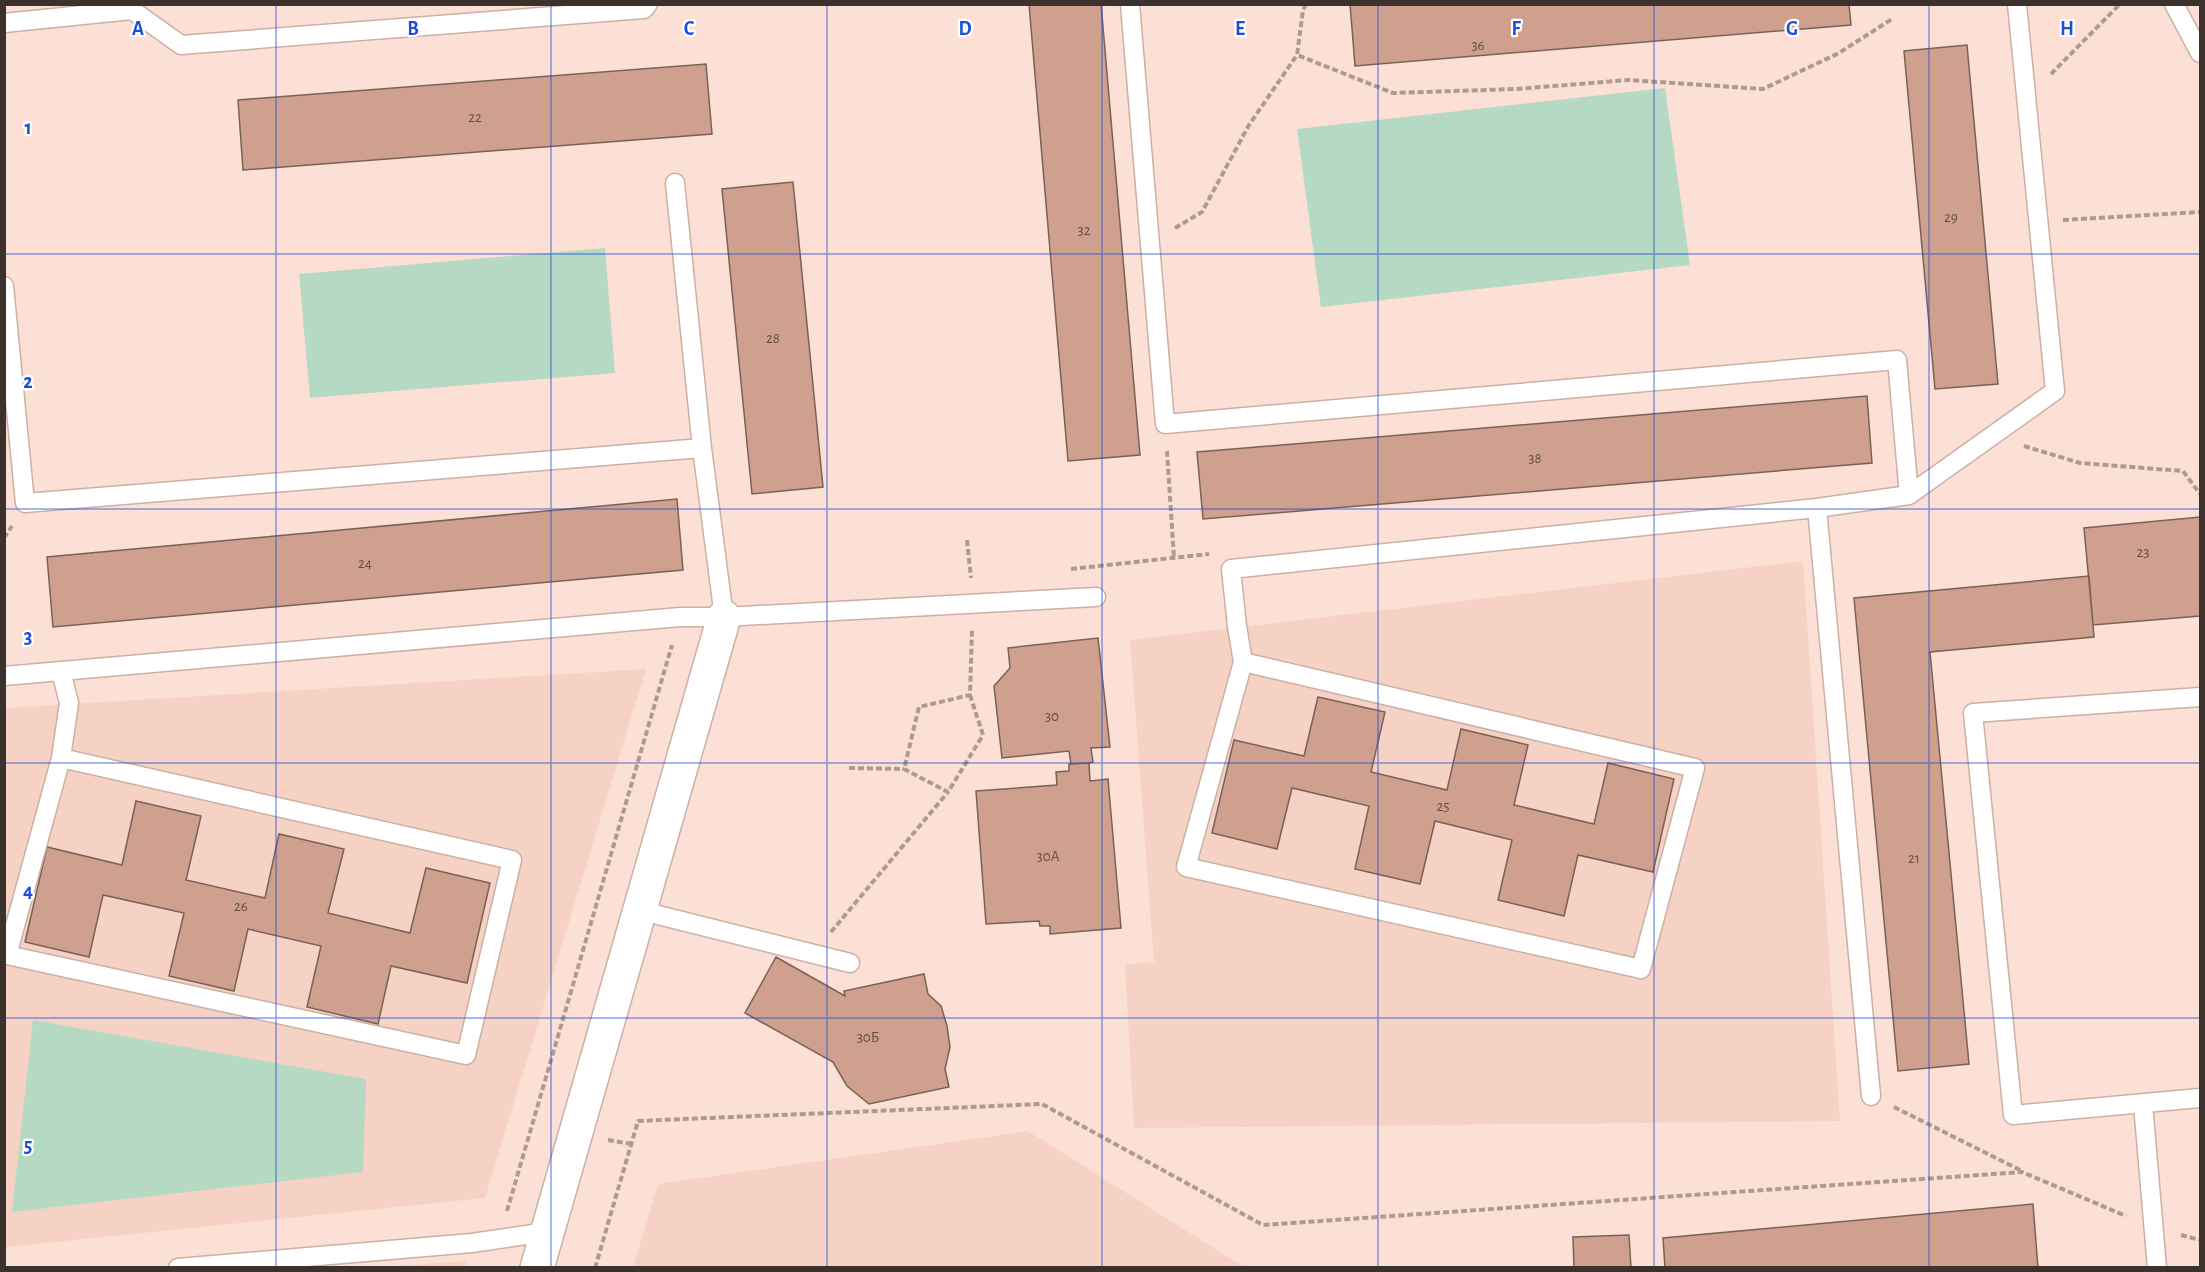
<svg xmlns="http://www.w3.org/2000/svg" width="2205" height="1272" font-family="'Alegreya Sans',sans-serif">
  <rect width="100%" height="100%" fill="#fce0d5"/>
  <!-- built -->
  <path fill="#f6d2c4" d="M1803 561 1840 1121 1134 1128 1125 964 1154 962 1130 640Z
    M646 669 485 1198 5 1247V708Z
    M1028 1131 1244 1267H633L658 1184Z
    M467 1261 465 1267H384Z"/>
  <!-- green -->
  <path fill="#b6d9c3" d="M1665 88 1690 265 1321 307 1297 129Z
    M605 248 615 373 310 398 299 274Z
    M33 1020 366 1079 363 1172 12 1212Z"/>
  <!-- building -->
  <path fill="#d0a08e" stroke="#796158" stroke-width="1.5" d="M1029 4H1101L1140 455 1068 461Z
    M1350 4H1849L1851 25 1355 66Z
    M1967 45 1998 384 1935 389 1904 51Z
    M706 64 712 134 243 170 238 100Z
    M793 182 823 487 752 494 722 189Z
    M1867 396 1872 463 1203 519 1197 452Z
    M677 499 683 570 53 627 47 557Z
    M2200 517V616L2093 625 2084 528Z
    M2089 576 2094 637 1930 652 1969 1064 1898 1071 1854 598Z
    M1098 638 1110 747 1091 748 1093 762 1089 763 1071 764 1069 751 1002 758 994 686 1010 668 1008 648Z
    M1318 697 1385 712 1371 772 1447 790 1461 729 1528 745 1514 805 1594 824 1608 763 1674 779 1653 872 1578 855 1564 916 1498 900 1512 840 1435 821 1420 884 1355 869 1369 806 1292 788 1277 849 1212 833 1234 740 1304 756Z
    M1089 763 1090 781 1108 779 1121 928 1050 934V926H1040L1039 921 986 924 976 791 1057 785 1056 772 1069 771V764Z
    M136 801 201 816 186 880 265 898 279 834 344 849 328 913 410 933 426 868 490 883 467 983 391 966 378 1024 307 1007 321 946 248 929 234 991 169 976 184 913 103 895 89 957 25 942 47 847 122 865Z
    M776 957 845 996 844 991 924 974 928 994 941 1006 947 1026 950 1047 945 1069 949 1087 869 1104 847 1086 833 1062 745 1013Z
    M2033 1204 2038 1268H1665L1663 1238Z
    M1629 1235 1631 1268H1574L1573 1237Z"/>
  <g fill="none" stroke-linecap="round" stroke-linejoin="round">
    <defs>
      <path id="lane" d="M1130 4 1165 424 1897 360 1909 495 2055 391 2017 4
        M2174 4 2200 53
        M4 23 132 10 181 45 644 9 648 4
        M675 183 702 448 724 617
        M4 286 25 503 702 448
        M1817 508 1871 1096
        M1243 662 1695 768 1641 969 1186 867 1243 662 1237 626 1231 569 1817 508 1909 495
        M61 671 69 703 61 758 7 955 466 1055 512 860 61 758
        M4 676 680 617H724L1096 597
        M2200 697 1973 713 2013 1115 2200 1098
        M638 910 850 963
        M2143 1104 2157 1268
        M178 1268 472 1243 547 1232"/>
      <path id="street" d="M537 1268 724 617"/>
    </defs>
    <!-- lane casing -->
    <use href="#lane" stroke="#cbb0a5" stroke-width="21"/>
    <!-- street casing -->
    <use href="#street" stroke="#cbb0a5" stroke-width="36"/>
    <!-- path -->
    <path stroke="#af9a91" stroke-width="4" stroke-dasharray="6 3" stroke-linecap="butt" d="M1306 4 1303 10 1297 55 1393 93 1516 89 1629 80 1763 89 1839 53 1892 19
      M2051 74 2120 4
      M2063 220 2200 212
      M1175 228 1202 212 1249 125 1297 55
      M2024 446 2080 463 2183 471 2200 494
      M1167 451 1174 558
      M4 538 12 526
      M967 540 971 578
      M1071 569 1209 554
      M970 695 983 735 948 792 904 769 919 707 970 695 972 630
      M849 768 904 769
      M831 932 948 792
      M1894 1107 2022 1171
      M608 1140 632 1144
      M507 1211 672 645
      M2181 1235 2200 1240
      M595 1268 638 1121 1042 1104 1263 1225 2022 1172 2126 1216"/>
    <!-- lane -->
    <use href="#lane" stroke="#fff" stroke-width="18"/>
    <!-- street -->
    <use href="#street" stroke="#fff" stroke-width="33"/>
  </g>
  <!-- grid -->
  <path fill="none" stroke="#1d4ed8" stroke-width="1.5" stroke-opacity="0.55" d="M276 4V1268M551 4V1268M827 4V1268M1102 4V1268M1378 4V1268M1654 4V1268M1929 4V1268M4 254H2200M4 509H2200M4 763H2200M4 1018H2200"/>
  <g text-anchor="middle" stroke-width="4.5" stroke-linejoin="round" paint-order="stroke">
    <!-- number labels -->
    <g font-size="15" fill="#614e45">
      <text x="1478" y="50">36</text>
      <text x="475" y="122">22</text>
      <text x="1951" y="222">29</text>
      <text x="1084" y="235">32</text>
      <text x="773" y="343">28</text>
      <text x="1535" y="463">38</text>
      <text x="2143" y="557">23</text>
      <text x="365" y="568">24</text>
      <text x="1052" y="721">30</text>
      <text x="1443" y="811">25</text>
      <text x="1048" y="861">30А</text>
      <text x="1914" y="863">21</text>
      <text x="241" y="911">26</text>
      <text x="868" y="1042">30Б</text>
    </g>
  </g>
  <g font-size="20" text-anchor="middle" font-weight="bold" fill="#1d4ed8" stroke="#fff" stroke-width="4.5" stroke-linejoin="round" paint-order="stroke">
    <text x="138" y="35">A</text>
    <text x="413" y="35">B</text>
    <text x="689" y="35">C</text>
    <text x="965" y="35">D</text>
    <text x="1240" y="35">E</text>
    <text x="1516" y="35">F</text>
    <text x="1792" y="35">G</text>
    <text x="2067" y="35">H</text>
    <text x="28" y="134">1</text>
    <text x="28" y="388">2</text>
    <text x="28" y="643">3</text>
    <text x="28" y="897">4</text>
    <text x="28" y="1152">5</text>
  </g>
  <!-- border -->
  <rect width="2205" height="1272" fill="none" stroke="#3c322d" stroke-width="12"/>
</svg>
